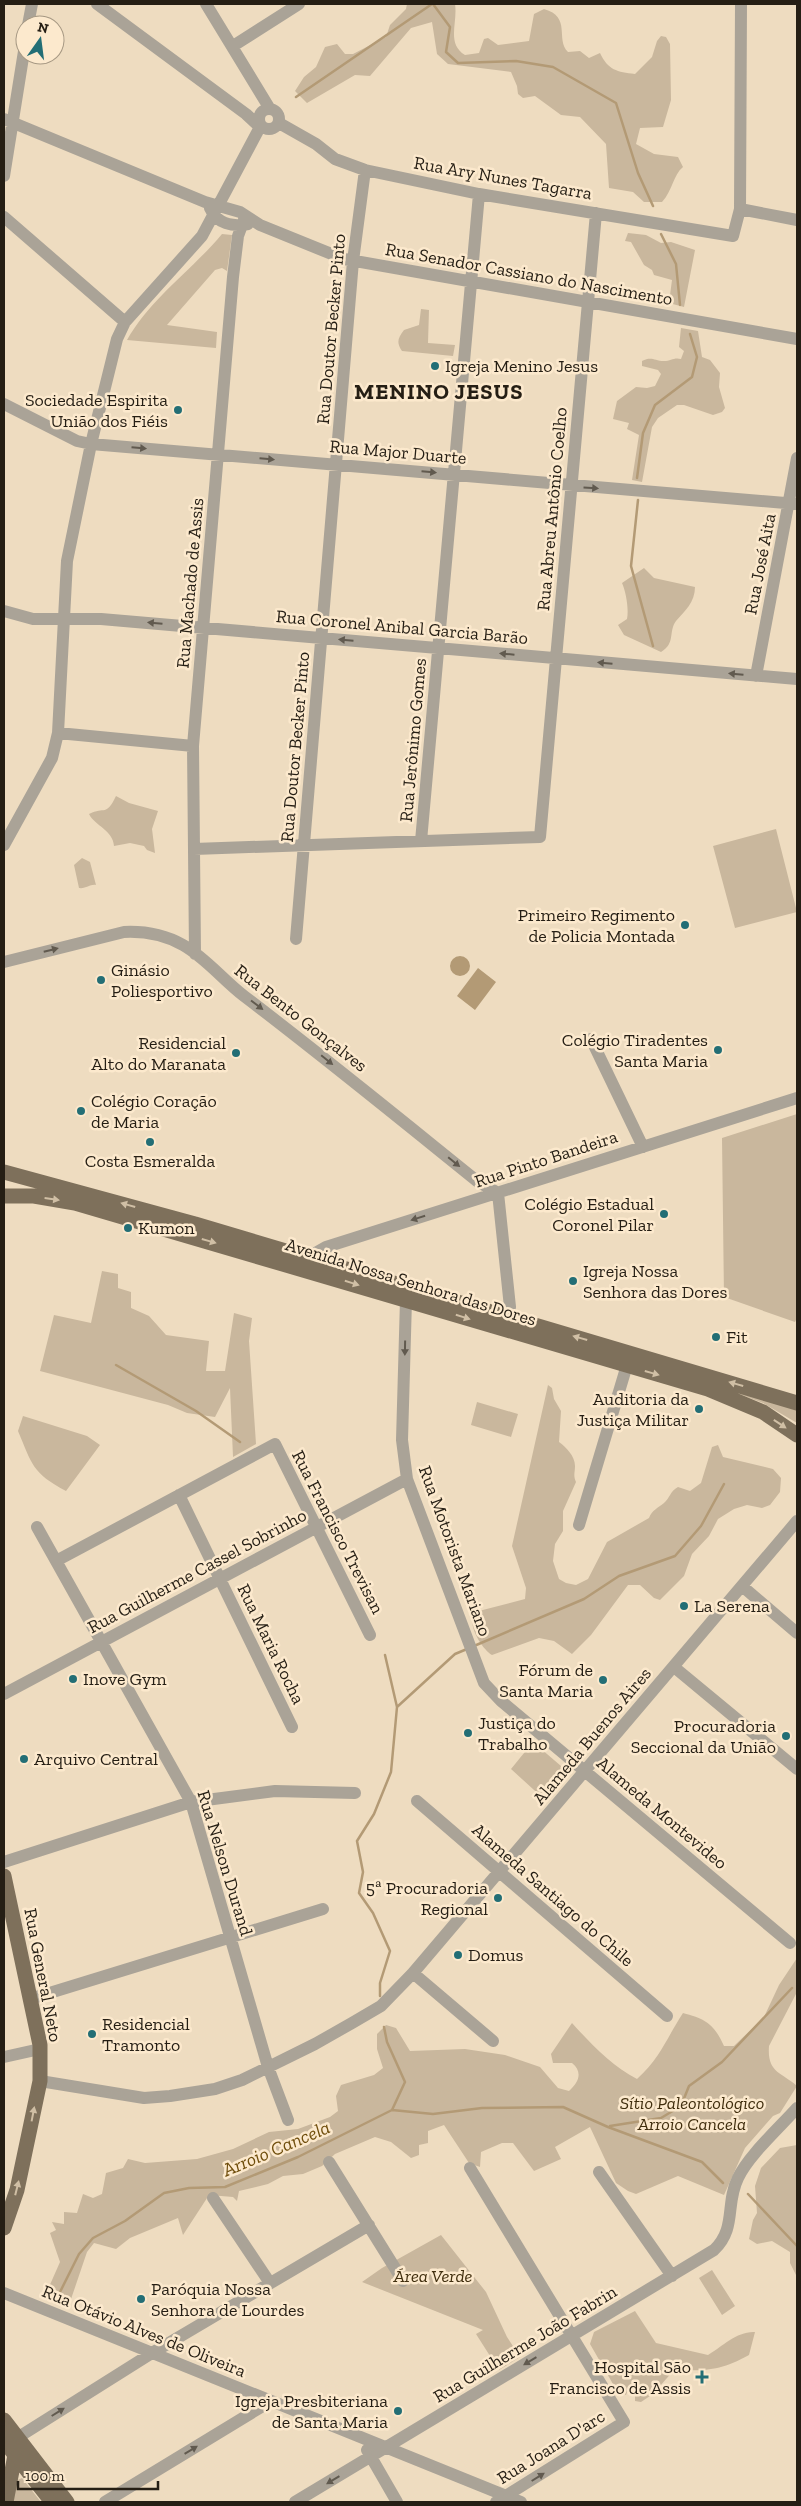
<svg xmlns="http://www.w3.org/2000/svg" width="801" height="2506" font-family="'Zilla Slab',serif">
  <rect width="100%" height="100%" fill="#eedcc0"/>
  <!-- green -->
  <path fill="#c9b79d" d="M407 4H455C458 23 446 43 465 55L479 53 484 39 488 38 498 45 529 41 534 14 544 9C572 17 555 39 568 52L580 51 589 58 600 53C608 70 617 72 635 74L652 57 657 41 661 36 666 37 670 44 671 100 663 127 640 128 636 144 654 154 678 157 683 167C673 175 673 190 662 202H644L633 192 609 188 606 144 580 117 561 115 535 96 523 98 518 94 517 86 511 72 448 64 437 54 432 22 411 28 370 76 355 75 307 103 295 91 304 77 316 67 325 47 337 44 345 54H353L386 37 390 25 406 9Z
    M628 233 646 235 661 243 671 242 695 250 684 307 669 303 672 280 654 275 652 270 644 265 631 242 625 241Z
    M222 234 232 235 227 271 222 268 215 270 167 325 217 332 216 348 127 340C151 298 192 270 222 234Z
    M421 309 429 310 428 343 455 345 453 356 402 351C396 342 398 338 404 330L419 325Z
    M681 328 698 331 702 357 710 360 720 373 719 387 725 408 722 412 713 415 684 405H677L658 418 652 427 642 482 632 480 639 435 627 429 629 423 613 419 617 401 636 387 647 388 655 386 661 374 658 370 642 366V361C652 356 654 361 664 361 671 361 674 357 681 359L684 351 679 347Z
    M644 568 654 578 695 587C695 602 685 611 676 621 668 632 676 643 661 652L624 635 618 625 627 619C629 609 626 592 622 583Z
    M116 796 129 803 158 811 152 829 155 853 147 850 144 846 130 843 114 846C113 830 95 826 89 814 105 806 106 817 116 796Z
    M776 829 797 912 735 928 713 846Z
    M82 858 90 862 96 885C90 884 86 889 79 888L74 865Z
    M797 1114V1318L795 1322 724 1297 722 1138Z
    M102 1271 118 1274V1288L131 1292V1308L149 1316 166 1335 209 1341 206 1371H225L234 1313 252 1318 249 1341 256 1444 233 1457 230 1388 215 1417 187 1413 168 1405 40 1371 54 1315 91 1323Z
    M548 1385 552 1388 554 1399 561 1411 559 1442C566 1447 575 1456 575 1466 575 1473 573 1475 576 1482L563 1511V1531L555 1544 553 1561 559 1579 566 1583 576 1585 588 1579 607 1542 649 1518C652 1510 658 1508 664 1503 670 1498 670 1491 678 1487L690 1491 701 1483 712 1447 718 1445 723 1457 773 1469 781 1478 780 1492 770 1505 762 1508 747 1505 734 1509 718 1519 709 1536 692 1554 684 1576 660 1600 654 1598 640 1585H628L591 1635 572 1654 554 1641 539 1638 492 1655C481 1648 466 1623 475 1612L525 1599 526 1588 512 1546Z
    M734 1392 797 1407V1423L763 1403Z
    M477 1402 518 1414 511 1437 471 1425Z
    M23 1416 87 1436 100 1445 66 1491C32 1473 32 1464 18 1431Z
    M533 1742 568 1772 545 1800 511 1769Z
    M797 1958V1992L769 2046C767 2073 781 2072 797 2086L780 2113 773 2116 745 2148 724 2195 678 2176 636 2194 628 2191 616 2183 590 2127 555 2147 561 2159 534 2171 513 2143H502L481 2152 480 2167 469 2163 444 2125 428 2131V2143L419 2145V2155L411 2158 391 2142 375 2137 335 2154 322 2166 303 2174 283 2176 268 2184 239 2191 237 2201 233 2197 209 2195 183 2235 178 2218 130 2238 116 2249 94 2243 87 2252 69 2305 45 2296 60 2262 50 2233 56 2230 52 2222 64 2224V2212L77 2213 83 2194 93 2198 102 2194 106 2173 123 2168 128 2159 145 2163 197 2159 233 2149 269 2132 298 2129 330 2117 338 2111 336 2096 341 2085 374 2075 383 2068 377 2049V2034L386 2025 396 2028 410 2051 465 2049 505 2055 540 2067 558 2088 569 2091C579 2082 583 2072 572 2063H553L551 2054 572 2023C590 2043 612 2066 637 2079 661 2057 666 2039 683 2013 706 2019 714 2024 724 2046H734L764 2017 779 1985Z
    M797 2145V2277L790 2263V2252L772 2241 757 2244 749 2239 753 2220 757 2213 755 2186 761 2168 780 2148Z
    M441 2235 486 2292 507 2337 520 2357 499 2370 476 2334 483 2330 362 2282 382 2268Z
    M712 2270 735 2306 722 2315 699 2278Z
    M635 2311 656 2343 708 2355C723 2346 737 2331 755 2332L749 2355C720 2371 706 2371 674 2370L653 2394 641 2402 635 2401V2387H629L626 2395 617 2391 590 2344 594 2332Z
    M22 2478 41 2502H12L15 2481Z"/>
  <!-- water -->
  <path fill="#b39a75" d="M450 966a10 10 0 1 1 20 0a10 10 0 1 1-20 0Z
    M478 968 496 982 475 1010 457 996Z"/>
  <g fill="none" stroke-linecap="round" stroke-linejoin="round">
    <!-- stream -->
    <path stroke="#b39a75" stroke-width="2.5" d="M433 4 450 27 446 52 458 63 516 61 553 67 616 103 638 173 653 206
      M296 97 432 4
      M661 234 676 264 680 305
      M637 478 643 433 655 405 692 377 697 357 690 334
      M638 500 631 566 653 646
      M116 1365 196 1411 240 1442
      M474 1646 584 1599 619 1576 675 1556 701 1526 724 1484
      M385 1655 397 1707
      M380 1996V1983L390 1951 373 1913 359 1893 363 1872 357 1841 374 1814 391 1772 397 1707 455 1654 467 1649
      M384 2027 387 2042 405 2082 392 2110
      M392 2110 433 2114 482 2108 563 2107 608 2127 702 2162 723 2183
      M610 2126 661 2118 681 2106 689 2086 722 2062 792 1988
      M748 2194 797 2246
      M60 2292 79 2254 93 2238 125 2221 164 2193 189 2188 225 2187 298 2157 392 2110"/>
    <!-- minor -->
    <path stroke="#aaa397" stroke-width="12" d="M206 4 270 109
      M28 25 32 4
      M233 46 299 4
      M259 119a10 10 0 1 1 20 0a10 10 0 1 1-20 0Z
      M4 119 205 202 240 212 260 225 344 259 797 339
      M279 123 316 144 335 159 365 170 479 194 733 236 740 209 741 4
      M4 176 25 45
      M210 208C217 224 233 227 248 224
      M740 209 797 220
      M4 217 125 322
      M4 404 77 441 91 444 797 504
      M4 611 33 619H101L797 679
      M756 676 797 458
      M58 733 193 746
      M421 841 479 194
      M4 845 52 758 58 733 67 561 91 444 117 339 125 322 202 236 260 127 246 114 97 4
      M194 849 540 837 596 213
      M296 939 353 261 365 170
      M195 954 193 746 233 277 238 236 245 217
      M4 962 124 932C145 931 165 935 183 945 206 958 223 980 244 996 323 1056 400 1119 477 1181L498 1193
      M591 1039 643 1147
      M498 1193 510 1307 506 1324
      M307 1263 312 1255 326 1247 797 1098
      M406 1300 402 1440 407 1479 484 1683 501 1701 790 1943
      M179 1495 292 1727
      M579 1525 627 1365
      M37 1527 191 1802 268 2067 288 2120
      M56 1561 275 1444 370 1635
      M742 1586 797 1633
      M674 1667 797 1769
      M4 1694 407 1479
      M417 1801 667 2016
      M4 1862 191 1802 275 1791 355 1793
      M413 1973 493 2041
      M30 1999 323 1909
      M4 2057 40 2049
      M40 2081 144 2098 170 2096 215 2089 242 2080 315 2044 352 2023 381 2006 413 1973 797 1521
      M329 2162 403 2281
      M470 2168 624 2422 496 2502
      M599 2172 672 2276
      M213 2198 270 2283
      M4 2293 521 2502
      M17 2438 152 2353 369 2225
      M367 2450 397 2502
      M105 2502 271 2401
      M295 2502 714 2250C737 2228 725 2204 738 2178 748 2156 780 2127 797 2108"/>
    <!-- major -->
    <path stroke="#7e705b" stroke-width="15" d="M4 1172 195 1224 797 1403
      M4 1196H34L75 1203 708 1389 763 1412 797 1435
      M4 1876 40 2045V2081L17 2190 4 2228
      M4 2420 67 2502
      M4 2441 52 2502
      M6 2502 15 2455"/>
  </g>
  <!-- one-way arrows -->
  <defs><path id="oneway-solid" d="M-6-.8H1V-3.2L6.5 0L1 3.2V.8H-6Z" transform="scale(1.25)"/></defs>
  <g fill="#615a4f">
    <use href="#oneway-solid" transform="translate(139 448) rotate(5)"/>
    <use href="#oneway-solid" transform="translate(267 459) rotate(5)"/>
    <use href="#oneway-solid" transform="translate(429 472) rotate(5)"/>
    <use href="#oneway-solid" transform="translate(591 488) rotate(4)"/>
    <use href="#oneway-solid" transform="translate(155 623) rotate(-175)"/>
    <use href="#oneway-solid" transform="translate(346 640) rotate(-175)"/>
    <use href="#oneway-solid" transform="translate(507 654) rotate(-175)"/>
    <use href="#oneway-solid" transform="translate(605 663) rotate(-175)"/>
    <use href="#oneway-solid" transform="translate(736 674) rotate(-175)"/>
    <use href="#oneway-solid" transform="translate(51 950) rotate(-14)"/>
    <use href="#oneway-solid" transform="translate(257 1005) rotate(37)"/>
    <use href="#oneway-solid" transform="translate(327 1060) rotate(39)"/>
    <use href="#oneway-solid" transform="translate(454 1162) rotate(39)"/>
    <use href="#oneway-solid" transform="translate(418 1218) rotate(162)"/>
    <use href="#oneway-solid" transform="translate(405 1348) rotate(91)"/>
    <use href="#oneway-solid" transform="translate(530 2361) rotate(149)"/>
    <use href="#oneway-solid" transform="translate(58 2412) rotate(-32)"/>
    <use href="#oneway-solid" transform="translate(191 2450) rotate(-31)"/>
    <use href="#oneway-solid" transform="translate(538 2477) rotate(-32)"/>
    <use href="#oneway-solid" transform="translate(333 2480) rotate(149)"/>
  </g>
  <g fill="#d0bfa5">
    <use href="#oneway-solid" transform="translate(52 1199) rotate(8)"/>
    <use href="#oneway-solid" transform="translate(128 1205) rotate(-164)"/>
    <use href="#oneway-solid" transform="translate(209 1241) rotate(16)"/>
    <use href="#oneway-solid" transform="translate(352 1283) rotate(17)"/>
    <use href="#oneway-solid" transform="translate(463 1317) rotate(17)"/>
    <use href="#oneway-solid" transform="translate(580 1338) rotate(-164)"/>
    <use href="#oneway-solid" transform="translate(652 1373) rotate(16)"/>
    <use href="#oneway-solid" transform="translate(736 1384) rotate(-164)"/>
    <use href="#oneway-solid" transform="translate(780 1424) rotate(34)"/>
    <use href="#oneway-solid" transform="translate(33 2114) rotate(-79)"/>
    <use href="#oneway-solid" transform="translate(17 2188) rotate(-76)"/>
  </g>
  <!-- markers -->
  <g fill="#236e75" stroke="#fce9cd" stroke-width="2">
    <circle cx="435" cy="366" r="5"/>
    <circle cx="178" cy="410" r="5"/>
    <circle cx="685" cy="925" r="5"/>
    <circle cx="101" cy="980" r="5"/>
    <circle cx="718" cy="1050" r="5"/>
    <circle cx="236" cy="1053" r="5"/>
    <circle cx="81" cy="1111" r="5"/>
    <circle cx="150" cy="1142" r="5"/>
    <circle cx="664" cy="1214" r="5"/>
    <circle cx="128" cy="1228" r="5"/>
    <circle cx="573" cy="1281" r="5"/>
    <circle cx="716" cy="1337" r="5"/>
    <circle cx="699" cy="1409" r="5"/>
    <circle cx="684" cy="1606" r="5"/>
    <circle cx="73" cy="1679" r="5"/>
    <circle cx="603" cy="1680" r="5"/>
    <circle cx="468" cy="1733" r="5"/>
    <circle cx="786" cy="1736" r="5"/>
    <circle cx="24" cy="1759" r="5"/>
    <circle cx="498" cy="1898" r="5"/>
    <circle cx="458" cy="1955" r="5"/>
    <circle cx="92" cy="2034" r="5"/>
    <circle cx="141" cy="2299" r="5"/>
    <path d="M699.5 2369.5h5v5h5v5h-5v5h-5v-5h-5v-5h5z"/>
    <circle cx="398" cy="2411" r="5"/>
  </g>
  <g text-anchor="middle" stroke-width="5" stroke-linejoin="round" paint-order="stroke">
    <!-- street labels -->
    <g font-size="18" fill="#251e14" stroke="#fce9cd">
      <text transform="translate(503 178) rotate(10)" y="6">Rua Ary Nunes Tagarra</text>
      <text transform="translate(529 274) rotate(10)" y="6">Rua Senador Cassiano do Nascimento</text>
      <text transform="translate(331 329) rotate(-85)" y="6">Rua Doutor Becker Pinto</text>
      <text transform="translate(398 452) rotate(5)" y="6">Rua Major Duarte</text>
      <text transform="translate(552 509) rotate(-85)" y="6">Rua Abreu Antônio Coelho</text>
      <text transform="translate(760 564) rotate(-79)" y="6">Rua José Aita</text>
      <text transform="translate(190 583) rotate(-85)" y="6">Rua Machado de Assis</text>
      <text transform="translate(402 627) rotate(5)" y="6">Rua Coronel Anibal Garcia Barão</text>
      <text transform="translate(413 740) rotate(-85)" y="6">Rua Jerônimo Gomes</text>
      <text transform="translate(295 747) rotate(-85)" y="6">Rua Doutor Becker Pinto</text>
      <text transform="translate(301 1018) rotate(38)" y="6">Rua Bento Gonçalves</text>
      <text transform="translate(546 1159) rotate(-18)" y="6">Rua Pinto Bandeira</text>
      <text transform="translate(411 1282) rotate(17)" y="6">Avenida Nossa Senhora das Dores</text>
      <text transform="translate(338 1532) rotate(63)" y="6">Rua Francisco Trevisan</text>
      <text transform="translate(455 1551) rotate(70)" y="6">Rua Motorista Mariano</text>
      <text transform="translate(197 1571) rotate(-28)" y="6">Rua Guilherme Cassel Sobrinho</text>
      <text transform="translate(271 1644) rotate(64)" y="6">Rua Maria Rocha</text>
      <text transform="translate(592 1736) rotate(-50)" y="6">Alameda Buenos Aires</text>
      <text transform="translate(662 1813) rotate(40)" y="6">Alameda Montevideo</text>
      <text transform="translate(225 1863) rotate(73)" y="6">Rua Nelson Durand</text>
      <text transform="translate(553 1895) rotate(41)" y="6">Alameda Santiago do Chile</text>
      <text transform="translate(43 1975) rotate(79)" y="6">Rua General Neto</text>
      <text transform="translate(144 2331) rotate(22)" y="6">Rua Otávio Alves de Oliveira</text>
      <text transform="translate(525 2344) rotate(-31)" y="6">Rua Guilherme João Fabrin</text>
      <text transform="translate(551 2447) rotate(-32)" y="6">Rua Joana D'arc</text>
    </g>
    <!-- poi labels -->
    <g font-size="18" fill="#251e14" stroke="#fce9cd" text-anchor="start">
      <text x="445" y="372">Igreja Menino Jesus</text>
      <text x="168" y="406" text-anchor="end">Sociedade Espirita<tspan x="168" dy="21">União dos Fiéis</tspan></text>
      <text x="675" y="921" text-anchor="end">Primeiro Regimento<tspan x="675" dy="21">de Policia Montada</tspan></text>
      <text x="111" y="976">Ginásio<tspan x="111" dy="21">Poliesportivo</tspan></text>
      <text x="708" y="1046" text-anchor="end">Colégio Tiradentes<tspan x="708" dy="21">Santa Maria</tspan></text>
      <text x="226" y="1049" text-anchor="end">Residencial<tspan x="226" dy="21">Alto do Maranata</tspan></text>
      <text x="91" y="1107">Colégio Coração<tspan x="91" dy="21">de Maria</tspan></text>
      <text x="150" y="1167" text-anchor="middle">Costa Esmeralda</text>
      <text x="654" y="1210" text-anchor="end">Colégio Estadual<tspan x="654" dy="21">Coronel Pilar</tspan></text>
      <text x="138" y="1234">Kumon</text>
      <text x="583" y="1277">Igreja Nossa<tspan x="583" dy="21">Senhora das Dores</tspan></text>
      <text x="726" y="1343">Fit</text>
      <text x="689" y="1405" text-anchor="end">Auditoria da<tspan x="689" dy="21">Justiça Militar</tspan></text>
      <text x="694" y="1612">La Serena</text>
      <text x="593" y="1676" text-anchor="end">Fórum de<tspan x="593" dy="21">Santa Maria</tspan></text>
      <text x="83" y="1685">Inove Gym</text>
      <text x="478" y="1729">Justiça do<tspan x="478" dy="21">Trabalho</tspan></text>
      <text x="776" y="1732" text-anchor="end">Procuradoria<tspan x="776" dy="21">Seccional da União</tspan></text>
      <text x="34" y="1765">Arquivo Central</text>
      <text x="488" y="1894" text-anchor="end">5ª Procuradoria<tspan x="488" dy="21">Regional</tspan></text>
      <text x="468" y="1961">Domus</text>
      <text x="102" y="2030">Residencial<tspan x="102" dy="21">Tramonto</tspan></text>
      <text x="151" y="2295">Paróquia Nossa<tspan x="151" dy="21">Senhora de Lourdes</tspan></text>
      <text x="691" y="2373" text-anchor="end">Hospital São<tspan x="691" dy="21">Francisco de Assis</tspan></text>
      <text x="388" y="2407" text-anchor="end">Igreja Presbiteriana<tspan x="388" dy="21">de Santa Maria</tspan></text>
    </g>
    <!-- park labels -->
    <g font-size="18" font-style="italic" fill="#402e0e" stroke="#fce9cd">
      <text x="692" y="2109">Sítio Paleontológico<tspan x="692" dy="21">Arroio Cancela</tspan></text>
      <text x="433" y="2282">Área Verde</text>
    </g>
    <!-- water labels -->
    <g font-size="19" font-style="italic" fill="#6f4d0b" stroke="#fce9cd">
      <text transform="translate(276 2148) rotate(-23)" y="7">Arroio Cancela</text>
    </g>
    <!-- district labels -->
    <g font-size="22" font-weight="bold" letter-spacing="1" fill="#251e14" stroke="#fce9cd">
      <text x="439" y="399">MENINO JESUS</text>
    </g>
  </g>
  <!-- border -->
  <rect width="801" height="2506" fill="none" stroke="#251e14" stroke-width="10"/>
  <!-- north arrow -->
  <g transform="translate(40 40) rotate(14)"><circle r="24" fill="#fce9cd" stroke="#a69883"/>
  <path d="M0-4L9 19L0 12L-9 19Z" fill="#236e75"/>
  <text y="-8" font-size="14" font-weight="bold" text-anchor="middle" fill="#251e14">N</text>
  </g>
  <!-- scale -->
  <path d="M18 2481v8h140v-8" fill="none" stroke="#251e14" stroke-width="2.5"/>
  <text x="25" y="2481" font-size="15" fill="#251e14" stroke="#fce9cd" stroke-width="4" paint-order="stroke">100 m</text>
</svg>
